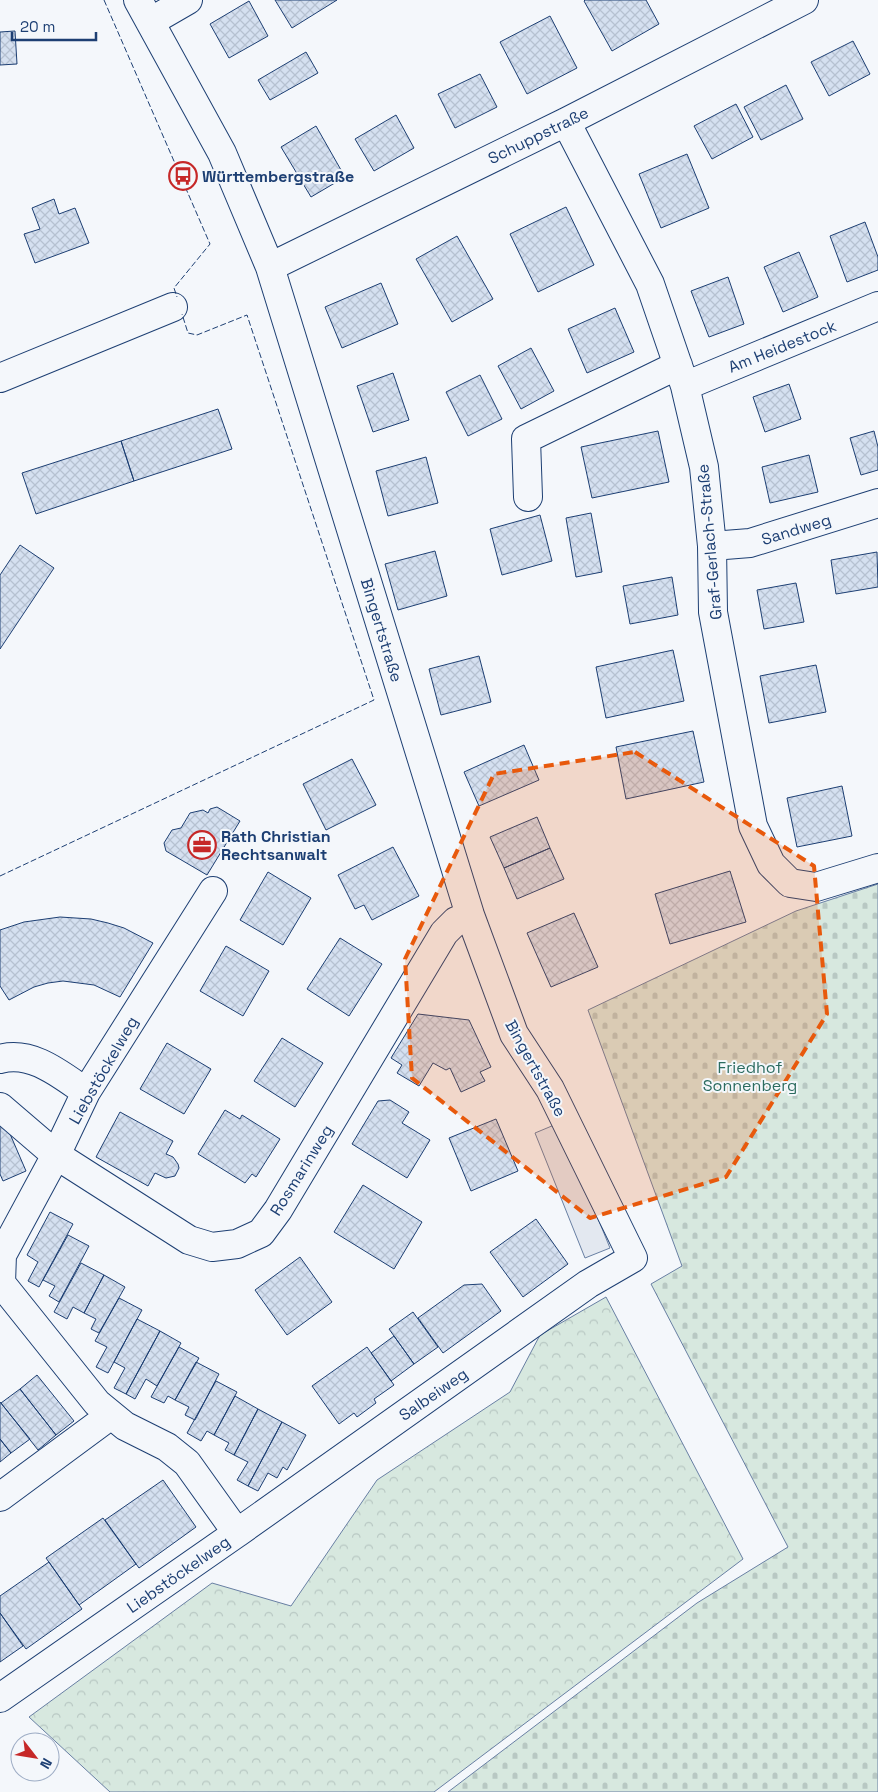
<svg xmlns="http://www.w3.org/2000/svg" width="878" height="1792" font-family="'Space Grotesk',sans-serif">
  <defs>
    <pattern id="forest-crowns" width="20" height="18" patternUnits="userSpaceOnUse" patternTransform="scale(1.25)"><rect width="20" height="18" fill="#d7e8df"/><path d="M2 6a3 3 0 1 1 6 0M12 15a3 3 0 1 1 6 0" fill="none" stroke="#b8c8c3"/></pattern>
    <pattern id="cemetery-stones" width="16" height="16" patternUnits="userSpaceOnUse" patternTransform="scale(1.25)"><rect width="16" height="16" fill="#d7e8df"/><path d="M2 7V4a2 2 0 0 1 4 0v3zM10 15v-3a2 2 0 0 1 4 0v3z" fill="#b8c8c3"/></pattern>
    <pattern id="building-cross-hatch" width="8" height="8" patternUnits="userSpaceOnUse" patternTransform="scale(1.25)"><rect width="8" height="8" fill="#d5e0f0"/><path d="M0 0l8 8M0 8l8-8" fill="none" stroke="#b6c1d1"/></pattern>
  </defs>
  <rect width="100%" height="100%" fill="#f4f7fb"/>
  <!-- forest -->
  <path fill="url(#forest-crowns)" stroke="#687fa3" d="M606 1297 743 1559 434 1792H110L29 1717 212 1583 291 1606 377 1480 510 1392 540 1335Z"/>
  <!-- cemetery -->
  <path fill="url(#cemetery-stones)" stroke="#687fa3" d="M878 884V1792H448L697 1603 788 1547 651 1284 682 1266 588 1010 796 911Z"/>
  <!-- parking -->
  <path fill="#e3e8f0" stroke="#687fa3" d="M559 1123 610 1248 585 1258 535 1133Z"/>
  <!-- building -->
  <path fill="url(#building-cross-hatch)" stroke="#1d3f73" d="M275 0H337L292 28Z
    M585 0H646L659 24 612 51 584 1Z
    M249 1 268 36 229 58 210 24Z
    M550 16 577 68 527 94 500 42Z
    M15 31 17 64 0 65V32Z
    M853 41 870 74 829 96 811 62Z
    M306 52 318 73 270 100 258 80Z
    M480 74 497 107 455 128 438 94Z
    M786 85 803 119 761 140 744 107Z
    M736 104 753 137 712 159 694 126Z
    M396 115 414 148 374 171 355 139Z
    M316 126 345 177 311 197 281 147Z
    M687 154 709 208 661 228 639 174Z
    M54 199 59 214 75 208 89 243 35 263 24 234 40 229 32 208Z
    M566 207 594 265 538 292 510 234Z
    M865 222 878 257V270L847 282 830 236Z
    M457 236 493 299 452 322 416 259Z
    M799 252 818 297 783 312 764 267Z
    M728 277 744 324 709 337 691 291Z
    M381 283 398 324 342 348 325 307Z
    M615 308 634 352 587 373 568 329Z
    M531 348 554 391 521 409 498 366Z
    M393 373 409 420 373 432 357 386Z
    M480 375 502 419 468 436 446 392Z
    M789 384 801 419 765 432 753 397Z
    M218 409 232 449 134 481 121 441Z
    M658 431 669 482 592 498 581 447Z
    M874 431 878 447V470L861 475 850 438Z
    M121 441 134 481 36 514 22 473Z
    M809 455 818 492 770 503 762 467Z
    M426 457 438 503 388 516 376 471Z
    M591 513 602 572 576 577 566 518Z
    M540 515 552 561 502 575 490 529Z
    M20 545 54 568 0 649V575Z
    M435 551 447 596 398 610 385 564Z
    M877 552 878 587 836 594 831 560Z
    M672 577 678 615 630 624 623 586Z
    M796 583 804 622 764 629 757 590Z
    M673 650 684 701 606 718 596 667Z
    M479 656 491 702 441 715 429 669Z
    M816 665 826 712 769 723 760 676Z
    M693 731 704 782 626 799 616 747Z
    M524 745 539 780 479 806 464 772Z
    M352 759 376 805 326 830 303 784Z
    M842 786 852 836 797 847 787 798Z
    M217 807 240 821 207 875 166 851 164 843 172 830 181 828 190 813 203 810 208 813 210 809Z
    M537 817 550 848 504 868 490 837Z
    M393 847 419 896 372 920 364 905 355 909 338 875Z
    M550 848 564 879 517 899 504 868Z
    M730 871 746 922 670 944 655 894Z
    M268 872 311 898 283 945 240 920Z
    M574 913 598 967 551 987 527 933Z
    M60 917 91 919 108 923 124 928 153 943 120 997 94 985 63 981 48 983 34 987 9 1000 0 986V930L24 922Z
    M340 938 382 964 349 1016 307 989Z
    M226 946 269 971 243 1016 200 991Z
    M418 1014 469 1020 491 1067 480 1072 485 1081 461 1092 450 1068 446 1070 433 1063 419 1086 397 1073 402 1065 391 1058Z
    M282 1038 323 1063 295 1107 254 1081Z
    M167 1043 211 1069 184 1114 140 1089Z
    M390 1100 409 1112 402 1123 430 1140 407 1178 352 1144 378 1101Z
    M225 1110 240 1119 242 1115 280 1139 256 1177 252 1174 245 1183 198 1154Z
    M120 1112 173 1141 166 1154 173 1157 178 1164 179 1168 175 1176 166 1178 155 1173 148 1186 96 1157Z
    M496 1119 518 1171 471 1191 449 1138Z
    M4 1120 26 1171 3 1181 0 1174V1121Z
    M363 1185 422 1222 394 1269 334 1232Z
    M50 1212 73 1224 39 1287 28 1281 38 1262 27 1255Z
    M536 1219 568 1264 523 1297 490 1252Z
    M68 1235 89 1246 59 1302 49 1296 55 1286 43 1280Z
    M300 1257 332 1302 287 1335 255 1290Z
    M81 1263 104 1275 84 1313 73 1307 67 1319 54 1312Z
    M104 1275 125 1287 99 1333 91 1329 96 1319 84 1313Z
    M482 1284 501 1311 443 1353 418 1318 464 1285Z
    M119 1298 142 1310 108 1373 96 1367 107 1347 95 1341Z
    M413 1312 438 1347 414 1364 389 1329Z
    M137 1319 160 1331 126 1394 114 1388 125 1368 114 1362Z
    M160 1331 181 1343 157 1386 146 1379 135 1399 126 1394Z
    M394 1336 414 1364 391 1381 371 1353Z
    M179 1347 199 1358 175 1400 168 1396 164 1403 151 1397Z
    M367 1347 394 1385 374 1399 376 1403 357 1417 354 1413 339 1424 312 1386Z
    M196 1362 219 1374 195 1420 185 1415 189 1407 175 1400Z
    M37 1375 74 1421 56 1435 20 1389Z
    M216 1381 237 1392 214 1435 207 1431 201 1441 187 1433Z
    M20 1389 56 1435 38 1450 1 1403Z
    M235 1396 258 1409 234 1455 225 1450 229 1443 214 1435Z
    M0 1402 30 1439 11 1453 0 1439Z
    M258 1409 282 1422 248 1486 237 1480 248 1462 234 1455Z
    M282 1422 306 1435 287 1470 283 1467 277 1478 268 1473 258 1491 248 1486Z
    M0 1439 11 1453 0 1462Z
    M163 1480 196 1527 139 1568 105 1520Z
    M103 1518 136 1564 79 1605 46 1558Z
    M49 1562 82 1609 26 1649 0 1613V1596Z
    M0 1613 23 1646 0 1662Z"/>
  <g fill="none" stroke-linecap="round" stroke-linejoin="round">
    <defs>
      <path id="minor" d="M138 0 222 153 270 267 470 915 514 1034 550 1089 633 1258 588 1284 237 1533
        M150 22 188 0
        M566 122 650 284 685 386 704 467 712 546 713 612 753 826 771 864 790 883 816 887 878 868
        M270 267 566 122 804 0
        M0 378 173 307
        M685 386 878 306
        M528 497 526 439 678 365
        M712 546 750 543 878 503
        M0 1059C32 1050 61 1075 86 1092
        M0 1107 56 1155 189 1240 212 1247 237 1244 261 1233 278 1210 444 933 456 921 470 915
        M0 1497 111 1415
        M0 1698 237 1533 187 1463 167 1447 125 1426 97 1403 1 1283 2 1255 56 1155 86 1092 213 891"/>
    </defs>
    <!-- minor casing -->
    <use href="#minor" stroke="#1d3f73" stroke-width="30"/>
    <!-- minor -->
    <use href="#minor" stroke="#f4f7fb" stroke-width="28"/>
    <!-- fence -->
    <path stroke="#1d3f73" stroke-width="1" stroke-dasharray="6 2.5" stroke-linecap="butt" d="M104 0 210 244 174 288 177 297
      M0 876 374 700 247 315 197 335 188 333 182 314"/>
  </g>
  <!-- marked area -->
  <path fill="#e8590c" fill-opacity="0.2" stroke="#e8590c" stroke-width="4" stroke-dasharray="10 6" stroke-linejoin="round" d="M635 752 814 866 827 1014 726 1177 590 1218 412 1078 405 959 494 774Z"/>
  <!-- icons -->
  <defs>
    <symbol id="bus-ring" viewBox="-11 -11 22 22"><circle r="9.5" fill="#f4f7fb" stroke="#c62828" stroke-width="1.5"/><path d="M-5-6H5V4H4V6H2V4H-2V6H-4V4H-5ZM-3.5-4V0h7V-4ZM-3.5 1.2v1.5H-2V1.2ZM2 1.2v1.5H3.5V1.2Z" fill="#c62828"/></symbol>
    <symbol id="office-ring" viewBox="-11 -11 22 22"><circle r="9.5" fill="#f4f7fb" stroke="#c62828" stroke-width="1.5"/><path d="M-6-3h4V-5.5h4V-3h4V5H-6ZM-1-4.5V-3h2v-1.5ZM-6 0V1H6V0Z" fill="#c62828"/></symbol>
  </defs>
  <g fill-rule="evenodd">
    <use href="#bus-ring" x="167" y="160" width="32" height="32"/>
    <use href="#office-ring" x="186" y="829" width="32" height="32"/>
  </g>
  <g text-anchor="middle" stroke-width="4" stroke-linejoin="round" paint-order="stroke">
    <!-- street labels -->
    <g font-size="16" fill="#1d3f73" stroke="#f4f7fb">
      <text transform="translate(538 135) rotate(-26)" y="6">Schuppstraße</text>
      <text transform="translate(782 346) rotate(-22)" y="6">Am Heidestock</text>
      <text transform="translate(796 529) rotate(-17)" y="6">Sandweg</text>
      <text transform="translate(709 542) rotate(-95)" y="6">Graf-Gerlach-Straße</text>
      <text transform="translate(382 630) rotate(73)" y="6">Bingertstraße</text>
      <text transform="translate(536 1068) rotate(61)" y="6">Bingertstraße</text>
      <text transform="translate(103 1070) rotate(-60)" y="6">Liebstöckelweg</text>
      <text transform="translate(301 1170) rotate(-58)" y="6">Rosmarinweg</text>
      <text transform="translate(433 1394) rotate(-35)" y="6">Salbeiweg</text>
      <text transform="translate(178 1574) rotate(-35)" y="6">Liebstöckelweg</text>
    </g>
    <!-- poi labels -->
    <g font-size="16" font-weight="bold" fill="#1d3f73" stroke="#f4f7fb" text-anchor="start">
      <text x="202" y="182">Württembergstraße</text>
      <text x="221" y="842">Rath Christian<tspan x="221" dy="18">Rechtsanwalt</tspan></text>
    </g>
    <!-- park labels -->
    <g font-size="16" fill="#2c6c60" stroke="#f4f7fb">
      <text x="750" y="1073">Friedhof<tspan x="750" dy="18">Sonnenberg</tspan></text>
    </g>
  </g>
  <!-- north arrow -->
  <g transform="translate(35 1757) rotate(121)"><circle r="24" fill="#f4f7fb" stroke="#9eadc5"/>
  <path d="M0-4L9 19L0 12L-9 19Z" fill="#c62828"/>
  <text y="-8" font-size="14" font-weight="bold" text-anchor="middle" fill="#1d3f73">N</text>
  </g>
  <!-- scale -->
  <path d="M12 32v8h84v-8" fill="none" stroke="#1d3f73" stroke-width="2.5"/>
  <text x="20" y="32" font-size="15" fill="#1d3f73" stroke="#f4f7fb" stroke-width="4" paint-order="stroke">20 m</text>
</svg>
